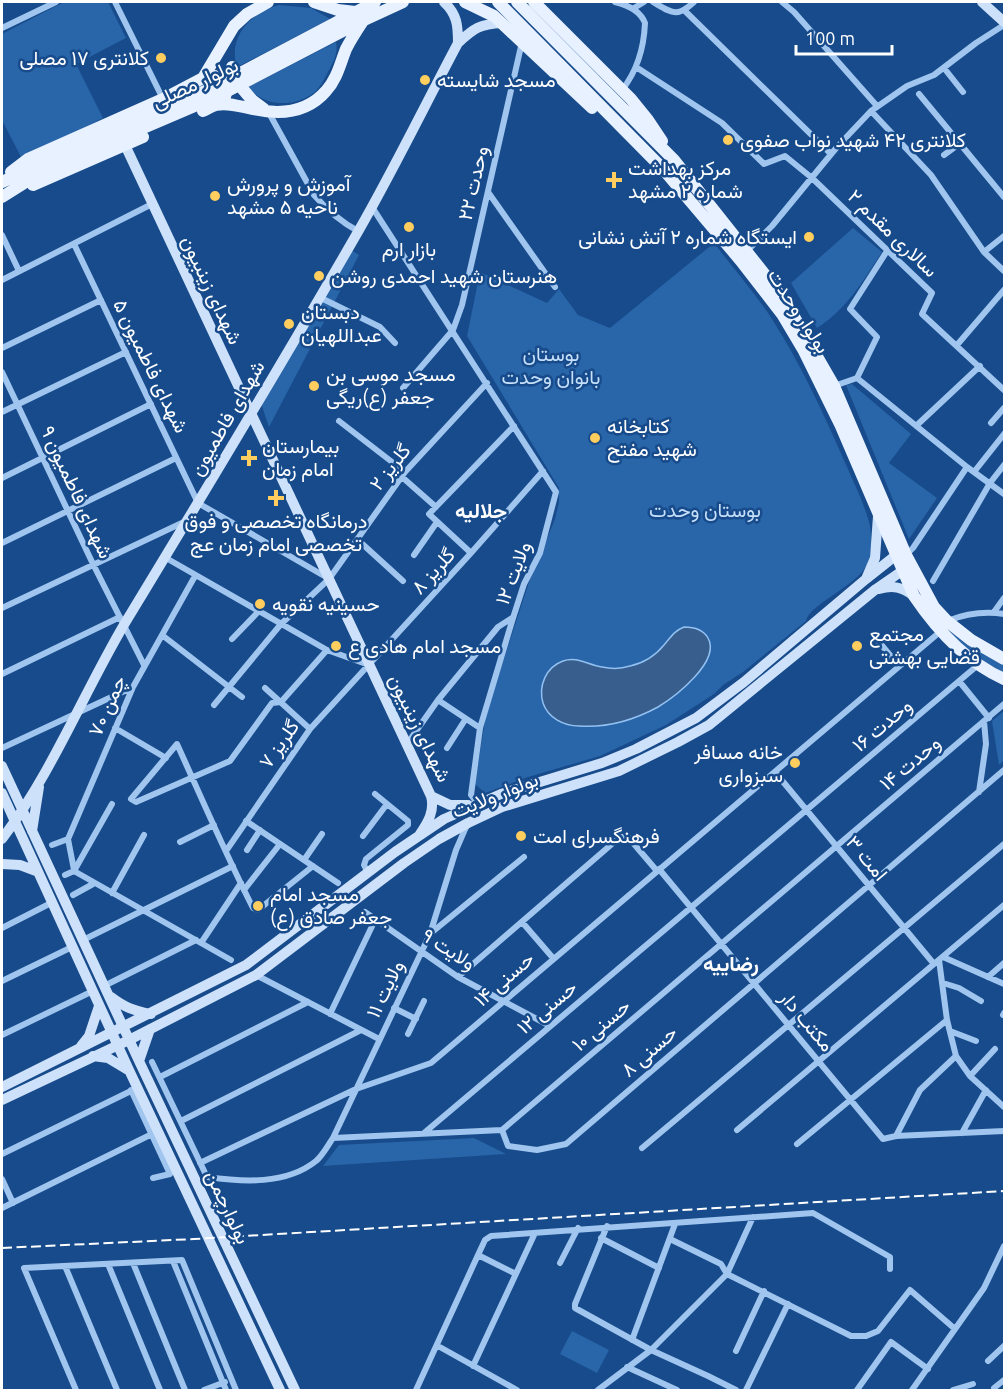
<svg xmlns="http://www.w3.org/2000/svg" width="1006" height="1392" font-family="Ubuntu,Vazirmatn,sans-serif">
  <rect width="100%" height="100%" fill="#174b8b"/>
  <!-- green -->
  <path fill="#2965a9" d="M64 2H108L126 38 76 64 103 118 22 159 2 120V34Z
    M279 5 311 8 330 19 237 67C227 36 252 12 279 5Z
    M336 42C338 52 335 59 330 68 326 76 321 86 315 92 295 108 263 107 248 87Z
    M853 228 882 252C863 281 847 309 817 328L791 283Z
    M714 243C733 268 755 293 772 319 800 363 822 410 843 458 852 479 863 500 869 522 872 531 871 549 870 558 864 584 809 603 806 621L743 672 723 685 714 694 666 725 600 756 528 777 485 793 475 784 486 714 529 582 555 519 559 502V488L467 336 480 272 547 303 559 289 578 315 610 328Z
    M351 250 359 255 269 427 261 403Z
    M852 384 911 434 889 463 937 498 909 539 846 385Z
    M939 622 967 645 1004 666V674L964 648Z
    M1004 711V760L999 765 992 721Z
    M474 1138 506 1154 323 1166 339 1145Z
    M572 1331 609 1350 597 1373 560 1354Z"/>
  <!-- water -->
  <path fill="#385e8d" stroke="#92c0f1" stroke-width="1.5" d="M684 627C693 627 703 629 708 638 721 661 676 696 658 707 634 720 607 728 579 726 564 726 548 718 543 703 538 686 546 667 563 661 577 656 588 665 602 667 611 669 621 669 630 666 644 663 655 656 664 645 671 637 674 631 684 627Z"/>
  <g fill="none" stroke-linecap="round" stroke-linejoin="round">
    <!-- street -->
    <path stroke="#a0c5ee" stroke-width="6" d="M115 2 163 99
      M615 2C628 5 640 10 645 23 644 47 637 71 622 90
      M653 2C672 13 677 18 694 2
      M782 2 794 12 877 106
      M634 8 644 2
      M685 11 831 154
      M2 28 56 2
      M636 67 722 123 764 164 785 156 812 178 932 293 922 314 1004 390
      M944 68 963 92
      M919 94 1004 197
      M871 111 931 175 984 252 1004 271
      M269 113 314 195C327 210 341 222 358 231
      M944 155 959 144
      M488 192 555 287
      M372 207 556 492 540 553 524 584 513 618 480 728 471 795 478 804
      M2 235 19 271
      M74 244 198 503 326 577
      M747 251 772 226 837 147 871 111 907 86 934 75 976 43 1004 25
      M984 252 1004 236
      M2 280 152 204
      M319 297 380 327 395 343
      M957 345 1004 290
      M2 348 101 300
      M2 372 93 564 144 665
      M857 378 877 337 850 309 887 251
      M834 386 857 378 967 467 1004 494
      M403 388 453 330 462 305 522 42
      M2 412 126 352
      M339 421 405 472
      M991 423 1004 408
      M916 426 980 366
      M974 472 1004 434
      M402 477 436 507
      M2 478 151 404
      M358 540 403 581
      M2 543 176 458
      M471 553 429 514 514 426
      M414 555 437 522
      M906 555 913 548 967 467
      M166 558 327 650 369 665
      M933 581 990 483 1004 465
      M2 608 186 521
      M994 612 1004 598
      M947 621C965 614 985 611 1004 614
      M162 635 242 697
      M232 639 258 612
      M879 642 899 666
      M2 674 120 617
      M959 681 989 718
      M265 688 310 729
      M438 700 480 728
      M214 705 281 624 329 579 405 472 487 383
      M115 728 166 758
      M407 744 438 700 498 627 512 618
      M2 748 133 687
      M447 748 465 720
      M775 772 934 964
      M979 792 986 744 984 721
      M246 821 338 883
      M363 836 387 804
      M68 839 74 870
      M180 842 214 825
      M52 845 68 839 133 687 195 576
      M247 850 260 830
      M226 851 310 729 471 553 543 471
      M304 860 322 834
      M313 866 258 910 253 908C226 855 202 799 177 744L131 799 136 802 230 761 272 703 281 702 327 650
      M659 869 883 1139 896 1136 1004 1131
      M74 871 231 960
      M74 871 112 804
      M368 873 364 865 366 859 408 825V821L375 794
      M65 875 74 871
      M244 890 280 844
      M112 893 144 835
      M73 895 93 884
      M365 912 458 977 550 1026
      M522 922 553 958
      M2 928 51 903
      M431 933 524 857
      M83 940 233 866
      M201 943 241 883
      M943 957 1004 984
      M939 960 947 1020 956 1056 970 1076 1004 1107
      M256 975 379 1039
      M458 977 620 837H628L657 871
      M988 977 1004 963
      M2 981 72 947
      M943 983 959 988 981 1001
      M104 986 196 940
      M394 1008 416 1019
      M330 1014 375 920
      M1003 1015 1004 1013
      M950 1031 976 1041
      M408 1034 424 1001
      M2 1035 93 991
      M152 1062 207 1177C243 1182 286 1185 316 1161 323 1155 328 1145 333 1138L430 934 456 850 466 827
      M970 1076 995 1049
      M160 1077 308 1002
      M131 1090 170 1174 153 1178
      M181 1121 361 1030
      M502 1130 1004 704
      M502 1130 508 1146 537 1150 566 1144 1004 770
      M737 1130 1004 905
      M424 1133 978 665
      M962 1133 986 1090
      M896 1136 920 1090 956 1056
      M333 1138 502 1130
      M797 1144 947 1020
      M642 1148 1004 844
      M2 1154 137 1088
      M200 1163 356 1089 431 1063 941 631
      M2 1179 13 1203
      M2 1208 152 1134
      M607 1226 575 1304V1308L651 1350 708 1376 736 1390
      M601 1238 659 1268
      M670 1239 721 1264 727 1274
      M478 1255 516 1274
      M173 1261 226 1390
      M133 1263 185 1390
      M560 1263 578 1228
      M108 1264 160 1390
      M65 1266 117 1390
      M727 1274 753 1217
      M632 1340 675 1224
      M438 1346 517 1390
      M736 1351 764 1291
      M988 1361 1004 1346
      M473 1366 535 1233
      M627 1367 677 1390
      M994 1388 1004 1380
      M76 1390 24 1268 182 1260 236 1390
      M204 1390 225 1382
      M416 1390 478 1255 485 1240 491 1236 813 1213 890 1257V1269
      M598 1390 651 1350 727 1274 851 1336H866L878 1331 910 1290 955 1329
      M746 1390 788 1304
      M857 1390 891 1342 928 1369
      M912 1390 984 1288 1004 1246
      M953 1390 973 1384"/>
    <!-- secondary -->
    <path stroke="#cde1fa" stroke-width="10" d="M444 2C457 14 458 25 458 43
      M982 2 1004 22
      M125 145 431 796C435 811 428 822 420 834
      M879 589C893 585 902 587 914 596
      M2 766 139 1061 295 1390
      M2 793 129 1070 280 1390
      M431 796 450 805H468
      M32 831 39 787
      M2 839C52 773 83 694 125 623 204 493 283 362 359 230 394 169 425 105 458 43 474 28 480 24 502 23
      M2 864 20 865 36 871
      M111 997C124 1007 134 1011 151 1014
      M81 1046 89 1036 99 1006
      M93 1056 108 1058 128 1070
      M139 1061 150 1029
      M2 1087 246 965 395 852 444 819 501 794 602 763 636 749 696 718 744 682 866 579 875 558 878 516
      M2 1100 129 1040 256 975 404 863 439 839 468 823 502 807 619 771 678 742 709 725 876 589 902 571 906 555 895 556 866 579"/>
    <!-- primary -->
    <path stroke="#e8f1ff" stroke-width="12" d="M314 2 338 10 355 12
      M465 2 494 16 592 108
      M498 2 664 170 741 261 782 314 804 351 840 424 914 596C937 630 966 662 1004 679
      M517 2 674 160 766 276 789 308 834 386 906 555 934 607 947 621 971 640 1004 659
      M534 2 631 99 648 120 662 141
      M241 87 252 100 264 109
      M203 111C207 109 212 106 216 105 229 102 241 107 253 109 280 115 307 113 326 91 337 79 340 64 346 49 351 39 357 30 363 21
      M11 172 28 159 163 99 203 78 234 26 247 14 268 2
      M2 182 101 136 154 114 214 87 375 2
      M33 185 143 137
      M2 197 45 170 218 96 364 20 403 2"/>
    <!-- rail -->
    <path stroke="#fff" stroke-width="2" stroke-dasharray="10 4.5" stroke-linecap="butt" d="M2 1248 194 1239 1004 1191"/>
    <!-- primary-bridge -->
    <path stroke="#e8f1ff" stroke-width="12" d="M232 67 235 78 241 87
      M215 76C225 81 228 87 225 97"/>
  </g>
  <!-- markers -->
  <g fill="#ffce5e" stroke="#174b8b" stroke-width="2">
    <circle cx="161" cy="58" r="6"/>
    <circle cx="425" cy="80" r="6"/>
    <circle cx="728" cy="140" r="6"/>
    <path d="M611 171h6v6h6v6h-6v6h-6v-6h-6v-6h6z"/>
    <circle cx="215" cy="196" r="6"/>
    <circle cx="409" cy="227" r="6"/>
    <circle cx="809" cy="237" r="6"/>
    <circle cx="319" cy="276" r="6"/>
    <circle cx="289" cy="324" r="6"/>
    <circle cx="314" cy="386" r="6"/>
    <circle cx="595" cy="438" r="6"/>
    <path d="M246 449h6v6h6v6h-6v6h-6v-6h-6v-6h6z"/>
    <path d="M273 489h6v6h6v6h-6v6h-6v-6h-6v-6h6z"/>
    <circle cx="260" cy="604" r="6"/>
    <circle cx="336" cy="646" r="6"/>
    <circle cx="857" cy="646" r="6"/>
    <circle cx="795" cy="763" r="6"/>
    <circle cx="521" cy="836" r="6"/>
    <circle cx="258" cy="906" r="6"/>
  </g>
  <g text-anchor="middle" stroke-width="5" stroke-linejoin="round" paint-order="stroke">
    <!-- poi labels -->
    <g font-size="20" fill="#fff" stroke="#174b8b" text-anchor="start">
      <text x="149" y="65" text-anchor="end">کلانتری ۱۷ مصلی</text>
      <text x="437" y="87">مسجد شایسته</text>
      <text x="740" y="147">کلانتری ۴۲ شهید نواب صفوی</text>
      <text x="628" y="175">مرکز بهداشت<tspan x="628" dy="23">شماره ۲ مشهد</tspan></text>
      <text x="227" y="191">آموزش و پرورش<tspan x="227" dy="23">ناحیه ۵ مشهد</tspan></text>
      <text x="797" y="244" text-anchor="end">ایستگاه شماره ۲ آتش نشانی</text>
      <text x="409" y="256" text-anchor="middle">بازار ارم</text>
      <text x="331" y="283">هنرستان شهید احمدی روشن</text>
      <text x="301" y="319">دبستان<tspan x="301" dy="23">عبداللهیان</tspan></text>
      <text x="326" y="381">مسجد موسی بن<tspan x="326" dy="23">جعفر (ع)ریگی</tspan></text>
      <text x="607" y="433">کتابخانه<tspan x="607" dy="23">شهید مفتح</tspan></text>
      <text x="262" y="453">بیمارستان<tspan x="262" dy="23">امام زمان</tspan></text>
      <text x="276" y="528" text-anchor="middle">درمانگاه تخصصی و فوق<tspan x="276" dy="23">تخصصی امام زمان عج</tspan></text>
      <text x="272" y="611">حسینیه نقویه</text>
      <text x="869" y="641">مجتمع<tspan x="869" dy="23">قضایی بهشتی</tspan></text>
      <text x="348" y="653">مسجد امام هادی ع</text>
      <text x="783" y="759" text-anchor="end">خانه مسافر<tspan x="783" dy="23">سبزواری</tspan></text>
      <text x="533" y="843">فرهنگسرای امت</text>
      <text x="270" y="901">مسجد امام<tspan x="270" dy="23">جعفر صادق (ع)</tspan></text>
    </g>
    <!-- street labels -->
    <g font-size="20" fill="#fff" stroke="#174b8b">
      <text transform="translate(195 83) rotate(-25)" y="7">بولوار مصلی</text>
      <text transform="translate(473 183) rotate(-77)" y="7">وحدت ۲۲</text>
      <text transform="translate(893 233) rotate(44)" y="7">سالاری مقدم ۲</text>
      <text transform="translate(212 290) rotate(65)" y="7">شهدای زینبیون</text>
      <text transform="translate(799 311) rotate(57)" y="7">بولوار وحدت</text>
      <text transform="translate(151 366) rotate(64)" y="7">شهدای فاطمیون ۵</text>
      <text transform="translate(227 418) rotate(-60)" y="7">شهدای فاطمیون</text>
      <text transform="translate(390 467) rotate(-52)" y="7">گلریز ۲</text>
      <text transform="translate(77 492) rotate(65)" y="7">شهدای فاطمیون ۹</text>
      <text transform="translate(433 571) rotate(-48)" y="7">گلریز ۸</text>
      <text transform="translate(513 573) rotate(-69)" y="7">ولایت ۱۲</text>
      <text transform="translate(107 706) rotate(-66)" y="7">چمن ۷۰</text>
      <text transform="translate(882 725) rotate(-40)" y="7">وحدت ۱۶</text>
      <text transform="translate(420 728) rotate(64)" y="7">شهدای زینبیون</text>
      <text transform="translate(279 744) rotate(-55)" y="7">گلریز ۷</text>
      <text transform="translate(910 763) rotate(-40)" y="7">وحدت ۱۴</text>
      <text transform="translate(495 795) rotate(-22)" y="7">بولوار ولایت</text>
      <text transform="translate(867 858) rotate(50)" y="7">امت ۳</text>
      <text transform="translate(449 949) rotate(33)" y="7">ولایت ۹</text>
      <text transform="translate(504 979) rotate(-41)" y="7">حسنی ۱۴</text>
      <text transform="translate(385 989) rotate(-64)" y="7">ولایت ۱۱</text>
      <text transform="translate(547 1007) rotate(-40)" y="7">حسنی ۱۲</text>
      <text transform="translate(807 1021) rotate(50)" y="7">مکتب دار</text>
      <text transform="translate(601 1025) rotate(-40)" y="7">حسنی ۱۰</text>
      <text transform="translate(649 1051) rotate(-41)" y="7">حسنی ۸</text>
      <text transform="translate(228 1207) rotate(65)" y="7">بولوارچمن</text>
    </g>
    <!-- park labels -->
    <g font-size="20" fill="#c6dffa" stroke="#174b8b">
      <text x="551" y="361">بوستان<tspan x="551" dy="23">بانوان وحدت</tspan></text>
      <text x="705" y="517">بوستان وحدت</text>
    </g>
    <!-- neighbourhood labels -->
    <g font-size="21" font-weight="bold" fill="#fff" stroke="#174b8b">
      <text x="481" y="518">جلالیه</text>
      <text x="731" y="971">رضاییه</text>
    </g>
  </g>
  <!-- border -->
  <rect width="1006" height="1392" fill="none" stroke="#ffffff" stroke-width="6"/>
  <!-- scale -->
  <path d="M796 45v9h96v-9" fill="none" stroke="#ffffff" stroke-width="3"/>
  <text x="805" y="45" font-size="18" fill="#ffffff" stroke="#174b8b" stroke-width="4.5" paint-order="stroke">100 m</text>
</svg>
